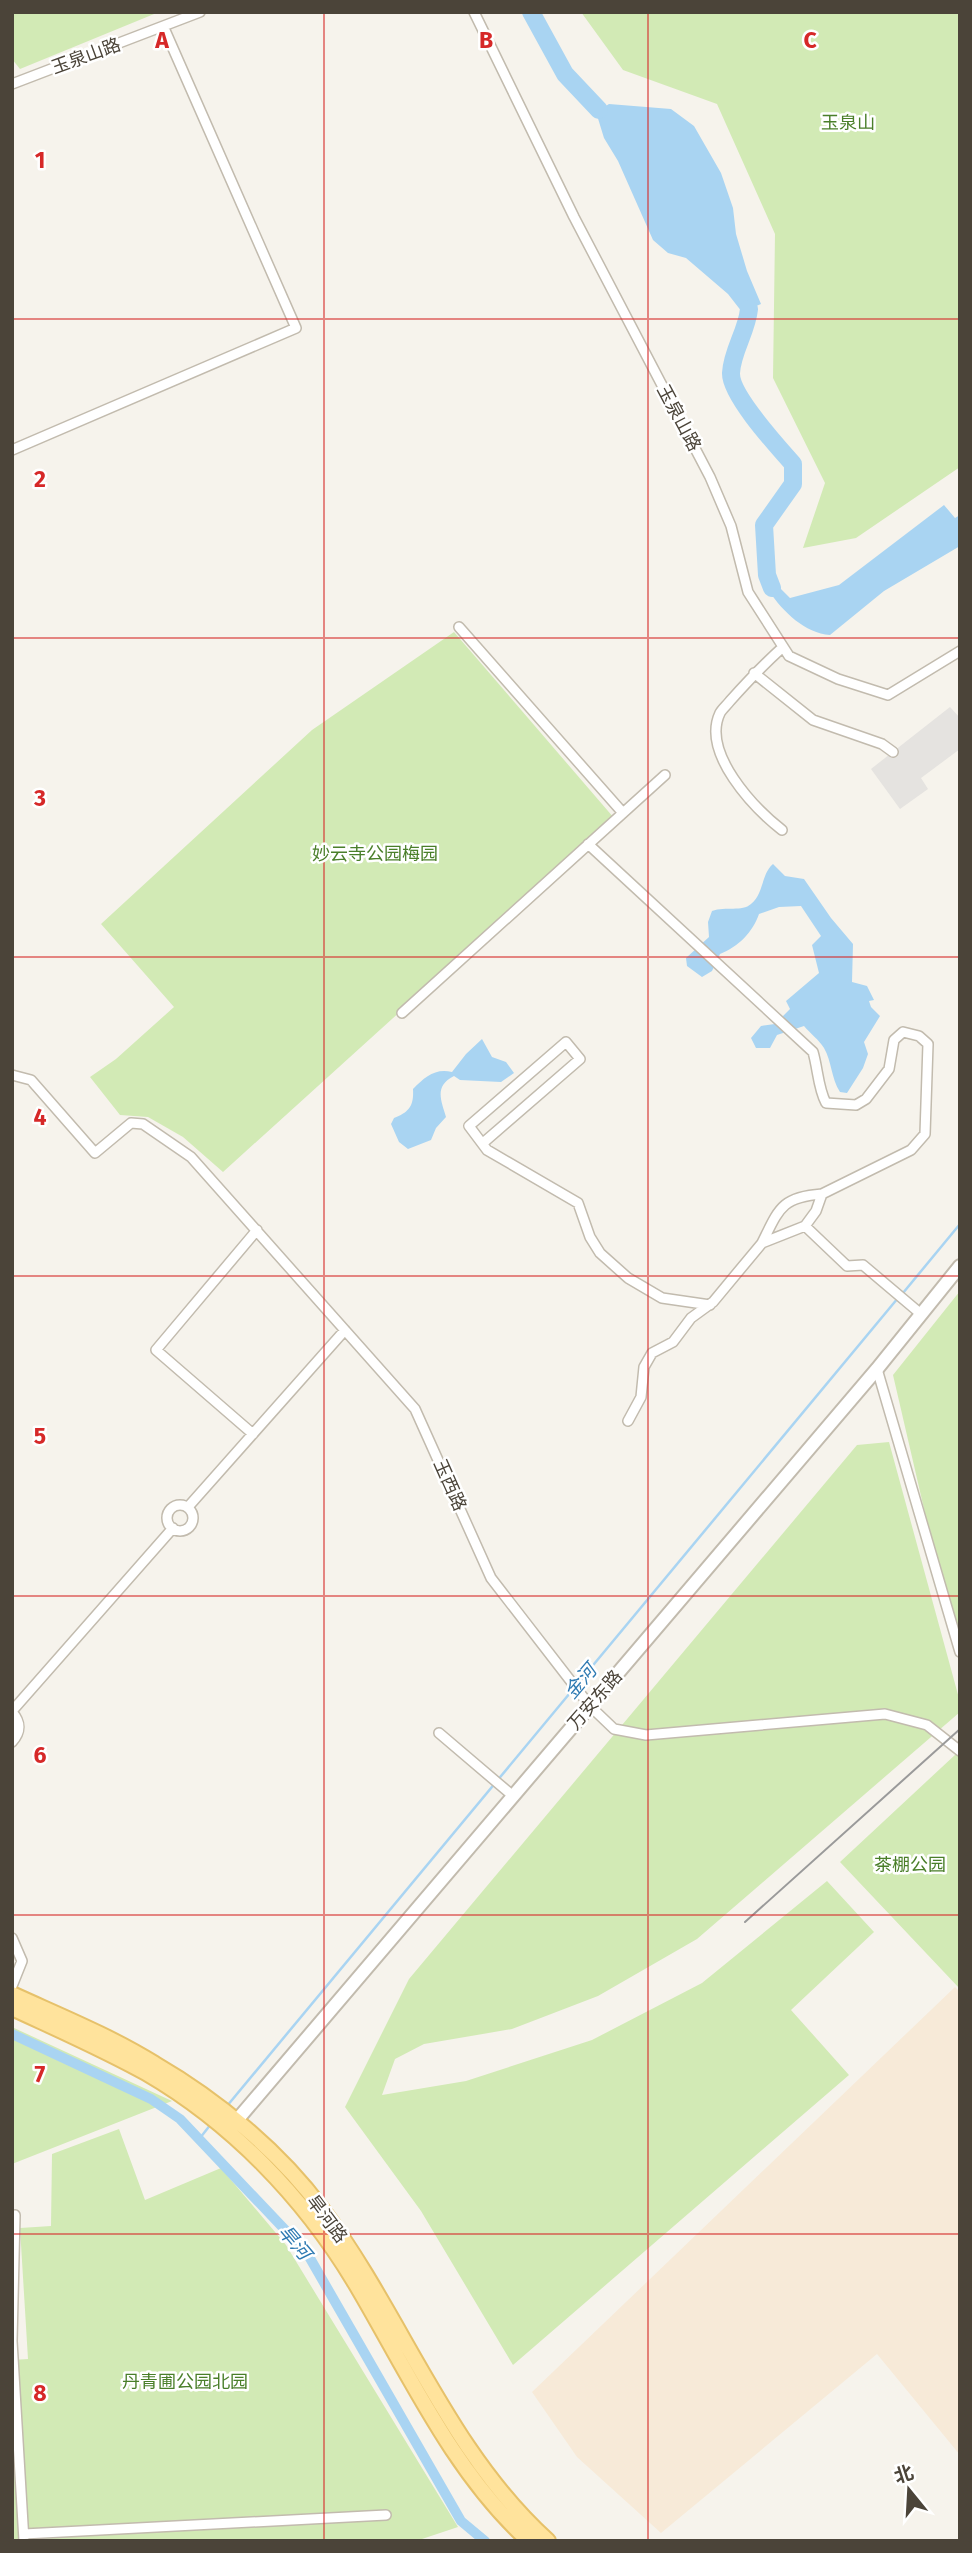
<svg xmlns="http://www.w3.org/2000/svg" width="972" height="2553" font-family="'Fira Sans','Noto Sans SC',sans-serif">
  <rect width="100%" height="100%" fill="#f6f3ec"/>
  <!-- commercial -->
  <path fill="#f7ead8" d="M955 1987 960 1992V2455L877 2354 661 2533 577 2457 532 2392Z"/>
  <!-- green -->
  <path fill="#d2eab5" d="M12 12H159L20 69 12 59Z
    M581 12H960V467L856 538 803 548 825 483 773 378 775 234 717 104 623 70Z
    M454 632 614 818 223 1172 183 1137 148 1117 120 1115 90 1077 116 1059 174 1007 101 924 312 730Z
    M960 1291V1664L893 1375Z
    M889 1442 960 1702V1712L697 1939 598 1996 512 2029 424 2044 395 2059 382 2095 466 2081 592 2040 702 1983 827 1881 874 1932 791 2010 849 2075 513 2365 421 2211 345 2107 409 1979 857 1445Z
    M956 1754 960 1757V1989L840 1862Z
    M12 2027 172 2101 12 2164Z
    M119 2129 145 2200 221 2168 286 2245 458 2527 416 2541H12V2360L28 2359 20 2228 51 2226 52 2154Z"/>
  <!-- parking -->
  <path fill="#e5e3e0" d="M950 707 960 718V749L921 778 928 789 900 809 871 769Z"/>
  <!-- water -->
  <path fill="#a9d4f2" d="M609 104 671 109 694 126 721 173 733 208 736 234 747 271 761 304 742 312 728 294 686 258 668 253 653 240 618 161 604 138 596 112Z
    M944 505 955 518 960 515V546L884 591 830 635C805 633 783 612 769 591L777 585 790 598 839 585Z
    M773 864 785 876 804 879 831 918 853 944 852 982 867 986 874 1000 869 1001 871 1007 880 1016 864 1042 868 1054 863 1068 847 1093 840 1092C831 1078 832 1062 824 1048 819 1040 810 1033 804 1026L777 1035 770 1048H756L751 1038 761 1026 775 1024 790 1009 786 1001 819 973 812 945 821 936 801 906 779 907 759 914C753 932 738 947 720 954L712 971 702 977 687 966 686 958 709 937 708 922 712 911C726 906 742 912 751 904 764 894 761 874 773 864Z
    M482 1039 492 1057 506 1062 514 1073 501 1082 460 1080 454 1076C434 1086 441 1100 446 1117L436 1128 431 1140 408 1149 399 1142 391 1124 394 1118C409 1112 414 1106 413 1089 425 1077 435 1068 452 1072L466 1054Z"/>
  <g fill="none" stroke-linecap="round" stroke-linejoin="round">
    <!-- stream -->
    <path stroke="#a9d4f2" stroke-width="2.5" d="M903 1293 960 1224
      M227 2106 898 1298
      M200 2138 211 2124"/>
    <!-- canal -->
    <path stroke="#a9d4f2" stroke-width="10" d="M12 2034 151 2099 180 2119 307 2253 461 2521 485 2541"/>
    <!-- river -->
    <path stroke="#a9d4f2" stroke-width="18" d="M531 12 565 74 599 110
      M749 309C747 331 732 351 731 373 730 395 778 447 793 464V484L764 525 767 575 772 588"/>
    <defs>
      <path id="minor" d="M474 12 574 217 710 477 731 526 748 592 789 656 838 679 888 695 960 651
        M12 84 200 12
        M12 450 296 328 164 28
        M459 627 623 813
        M754 673 813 720 882 744 893 752
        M782 830C754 808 701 753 720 713 722 709 727 705 730 701 747 682 764 664 783 647
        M588 844 813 1052C818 1069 818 1088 826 1103L856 1105 866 1099 889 1069 894 1040 903 1032 919 1036 928 1044 925 1134 911 1150 822 1194
        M402 1013 665 775
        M12 1075 31 1080 95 1153 131 1123 143 1124 191 1157 415 1409 491 1578 590 1706 614 1729 646 1735 885 1714 927 1725 960 1751
        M483 1143 580 1059 566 1042 469 1126 487 1150 578 1203 590 1237 600 1253 628 1278 662 1298 710 1305
        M805 1226 762 1243C779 1209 781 1197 822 1194L816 1211 805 1226 847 1266 863 1265 921 1314
        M877 1369 960 1652
        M628 1421 641 1397 644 1367 652 1353 673 1342 691 1318 713 1302 762 1243
        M253 1434 156 1350 257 1230
        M167 1518a13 13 0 1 1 26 0a13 13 0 1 1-26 0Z
        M188 1507 345 1330
        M12 1711 173 1528
        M12 1712C21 1722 21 1732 12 1742
        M439 1733 513 1796
        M12 1938 22 1961 12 1986
        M15 2215 12 2341 24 2541
        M24 2534 386 2515"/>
      <path id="tertiary" d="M232 2126 877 1369 960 1266"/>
      <path id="primary" d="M12 1994C60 2016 110 2036 155 2064 217 2100 279 2151 322 2209 402 2316 447 2450 548 2541
        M12 2008C57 2029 103 2049 146 2073 232 2123 303 2197 354 2281 406 2368 453 2473 529 2541"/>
    </defs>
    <!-- minor casing -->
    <use href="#minor" stroke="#c2bbae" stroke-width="12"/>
    <!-- tertiary casing -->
    <use href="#tertiary" stroke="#c2bbae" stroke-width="16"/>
    <!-- primary casing -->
    <use href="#primary" stroke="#e6c16a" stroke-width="18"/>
    <!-- minor -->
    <use href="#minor" stroke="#fff" stroke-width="9"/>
    <!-- tertiary -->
    <use href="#tertiary" stroke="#fff" stroke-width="12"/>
    <!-- primary -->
    <use href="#primary" stroke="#ffe39c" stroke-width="14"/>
    <!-- tram -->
    <path stroke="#9a9a9a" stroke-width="2" d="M745 1922 960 1729"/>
  </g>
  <!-- grid -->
  <path fill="none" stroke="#d62828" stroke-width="2" stroke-opacity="0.55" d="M324 12V2541M648 12V2541M12 319H960M12 638H960M12 957H960M12 1276H960M12 1596H960M12 1915H960M12 2234H960"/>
  <g text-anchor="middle" stroke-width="5" stroke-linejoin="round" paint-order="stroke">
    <!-- street labels -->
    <g font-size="18" fill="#4b4439" stroke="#fff">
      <text transform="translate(86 56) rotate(-20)" y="6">玉泉山路</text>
      <text transform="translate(679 418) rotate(62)" y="6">玉泉山路</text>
      <text transform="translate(450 1485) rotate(66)" y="6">玉西路</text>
      <text transform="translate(595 1700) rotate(-49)" y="6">万安东路</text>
      <text transform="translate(327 2219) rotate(53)" y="6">旱河路</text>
    </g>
    <!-- park labels -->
    <g font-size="18" fill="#4a7f2a" stroke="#fff">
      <text x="848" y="129">玉泉山</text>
      <text x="375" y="860">妙云寺公园梅园</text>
      <text x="910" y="1871">茶棚公园</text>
      <text x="185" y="2388">丹青圃公园北园</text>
    </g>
    <!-- water labels -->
    <g font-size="19" font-style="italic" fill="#2e7ab2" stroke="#fff">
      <text transform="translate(580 1681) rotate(-50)" y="7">金河</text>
      <text transform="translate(295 2242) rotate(50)" y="7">旱河</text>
    </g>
  </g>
  <g font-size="23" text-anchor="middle" font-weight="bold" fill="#d62828" stroke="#fff" stroke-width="5" stroke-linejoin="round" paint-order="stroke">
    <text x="162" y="48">A</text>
    <text x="486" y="48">B</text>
    <text x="810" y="48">C</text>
    <text x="40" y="168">1</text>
    <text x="40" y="487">2</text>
    <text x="40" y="806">3</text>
    <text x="40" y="1125">4</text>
    <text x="40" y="1444">5</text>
    <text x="40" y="1763">6</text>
    <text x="40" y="2082">7</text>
    <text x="40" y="2401">8</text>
  </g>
  <!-- border -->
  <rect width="972" height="2553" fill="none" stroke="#4b4439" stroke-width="28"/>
  <!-- north arrow -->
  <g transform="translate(909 2490) rotate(342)" stroke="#ffffff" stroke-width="5" paint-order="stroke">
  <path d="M0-5L12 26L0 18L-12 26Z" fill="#4b4439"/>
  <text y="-10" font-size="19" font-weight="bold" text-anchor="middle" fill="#4b4439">北</text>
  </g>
</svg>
